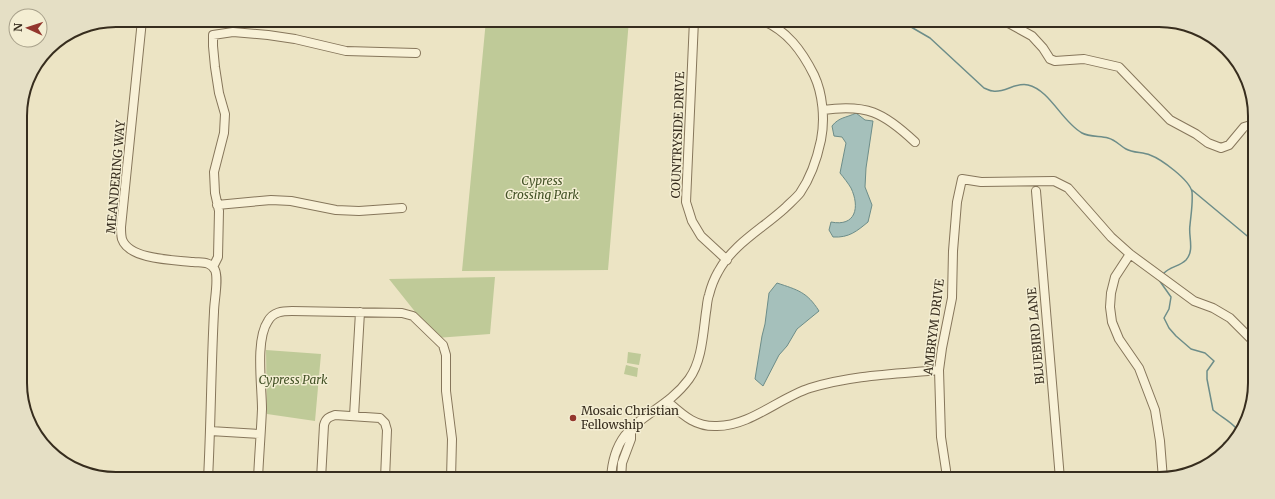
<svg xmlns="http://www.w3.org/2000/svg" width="1275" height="499" font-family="Merriweather,serif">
  <rect width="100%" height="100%" fill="#ece4c4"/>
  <!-- green -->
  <path fill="#bfca98" d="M486 20H629L608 270 462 271Z
    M495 277 490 334 436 338 389 279Z
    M266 350 321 354 315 421 267 414Z
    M628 352 641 354 639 365 627 363Z
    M626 365 638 368 637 377 624 374Z"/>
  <!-- water -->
  <path fill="#a5c0bb" stroke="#6d8d89" d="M856 113 865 120 873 121 866 168 865 187 872 205 868 222C857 231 849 238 833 237L829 230 831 222C856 227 860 207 851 188 848 183 844 178 840 173L846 143 842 137 834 136 832 126C839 117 846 118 856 113Z
    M777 283C798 290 807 292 819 311L797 329 787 346 779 355 763 386 755 379 762 336 765 324 769 293Z"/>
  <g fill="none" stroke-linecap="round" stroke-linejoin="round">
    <!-- stream -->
    <path stroke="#6d8d89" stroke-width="1.5" d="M899 20 930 38 984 88C987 89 990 91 993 91 1005 93 1015 82 1028 85 1050 90 1062 122 1082 133 1089 137 1100 136 1108 138 1116 140 1120 146 1126 149 1133 153 1143 152 1150 155 1161 159 1190 180 1192 192 1193 203 1191 214 1190 225 1188 236 1195 250 1186 260 1179 267 1170 266 1163 274
      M1192 190 1252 240
      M1159 280 1171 297 1169 309 1164 318 1169 328 1176 336 1191 349 1205 353 1214 361 1207 371V379L1213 410C1220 416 1230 421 1236 428L1231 438 1224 443 1222 453"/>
    <defs>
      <path id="minor" d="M142 20 121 227C121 231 121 235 122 239 129 260 175 260 193 262 202 263 210 261 215 270 219 279 214 301 214 312 211 368 211 423 208 479
        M694 20 686 202 692 221 701 236 727 260
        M1003 20 1032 36 1043 48 1050 59 1055 61 1084 59 1119 67 1170 120 1196 134 1208 143 1221 148 1229 145 1244 127 1254 124
        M823 110C867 104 883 112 915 142
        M1036 191 1060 479
        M217 205 271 200 291 201 336 210 359 211 402 208
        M1130 254 1115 277 1111 293 1110 307 1112 322 1119 339 1139 368 1155 410 1160 441 1163 479
        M213 267 218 257 219 211 215 193 214 172 224 133 225 114 219 93 215 67 213 46V35L233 32 268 35 295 39 346 51 416 53
        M667 401C683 415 695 427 717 426 750 426 779 398 810 388 852 375 896 374 939 370
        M354 416 360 312
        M210 431 260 434
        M258 479C259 456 261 432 262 409 262 386 255 340 268 321 273 312 282 311 292 311L402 313 413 316 443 345 446 355V391L452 439 451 479
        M321 479 324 425C326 418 329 417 335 415L380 418 385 423 387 430 385 479
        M611 479C614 416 659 420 689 379 702 361 703 334 706 312 707 307 707 300 709 295 711 287 714 279 718 272 733 244 762 229 785 208 790 203 796 198 800 193 811 177 817 159 821 140 825 120 823 94 814 75 802 51 787 30 761 20
        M621 479 622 463 631 439V428
        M946 479V470L941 437 939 370 942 348 952 298 953 251 957 202 962 179 981 182 1054 181 1068 188 1111 237 1130 254 1194 301 1213 308 1230 318 1251 339"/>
    </defs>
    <!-- minor casing -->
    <use href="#minor" stroke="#86765b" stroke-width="10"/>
    <!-- minor -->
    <use href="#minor" stroke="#f8f1d7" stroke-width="8"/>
  </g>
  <!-- markers -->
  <circle fill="#93362d" stroke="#f4eed3" stroke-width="1.5" cx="573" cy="418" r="4"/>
  <g text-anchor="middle" stroke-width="3" stroke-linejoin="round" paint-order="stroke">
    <!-- street labels -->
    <g font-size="12" fill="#372d1e" stroke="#f4eed3">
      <text transform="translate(678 135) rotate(-88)" y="4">COUNTRYSIDE DRIVE</text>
      <text transform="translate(116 177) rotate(-85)" y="4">MEANDERING WAY</text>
      <text transform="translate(934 327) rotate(-83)" y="4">AMBRYM DRIVE</text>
      <text transform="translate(1036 336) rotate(-95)" y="4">BLUEBIRD LANE</text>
    </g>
    <!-- park labels -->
    <g font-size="12" font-style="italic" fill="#435226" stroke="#f4eed3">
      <text x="542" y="185">Cypress<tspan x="542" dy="14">Crossing Park</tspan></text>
      <text x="293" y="384">Cypress Park</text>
    </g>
    <!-- poi labels -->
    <g font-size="12" fill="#372d1e" stroke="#f4eed3" text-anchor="start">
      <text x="581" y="415">Mosaic Christian<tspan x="581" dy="14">Fellowship</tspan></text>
    </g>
  </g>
  <!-- crop -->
  <path d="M0 0H1275V499H0ZM116 27H1159A89 89 0 0 1 1248 116V383A89 89 0 0 1 1159 472H116A89 89 0 0 1 27 383V116A89 89 0 0 1 116 27Z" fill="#e5dfc5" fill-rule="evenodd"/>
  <path fill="none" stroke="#372d1e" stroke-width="2" d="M116 27H1159A89 89 0 0 1 1248 116V383A89 89 0 0 1 1159 472H116A89 89 0 0 1 27 383V116A89 89 0 0 1 116 27Z"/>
  <!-- north arrow -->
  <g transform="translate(28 28) rotate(273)"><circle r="19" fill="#f4eed3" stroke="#a8a18b"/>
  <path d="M0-3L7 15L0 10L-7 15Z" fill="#93362d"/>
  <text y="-6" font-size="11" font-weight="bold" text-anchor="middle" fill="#372d1e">N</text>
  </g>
</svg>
